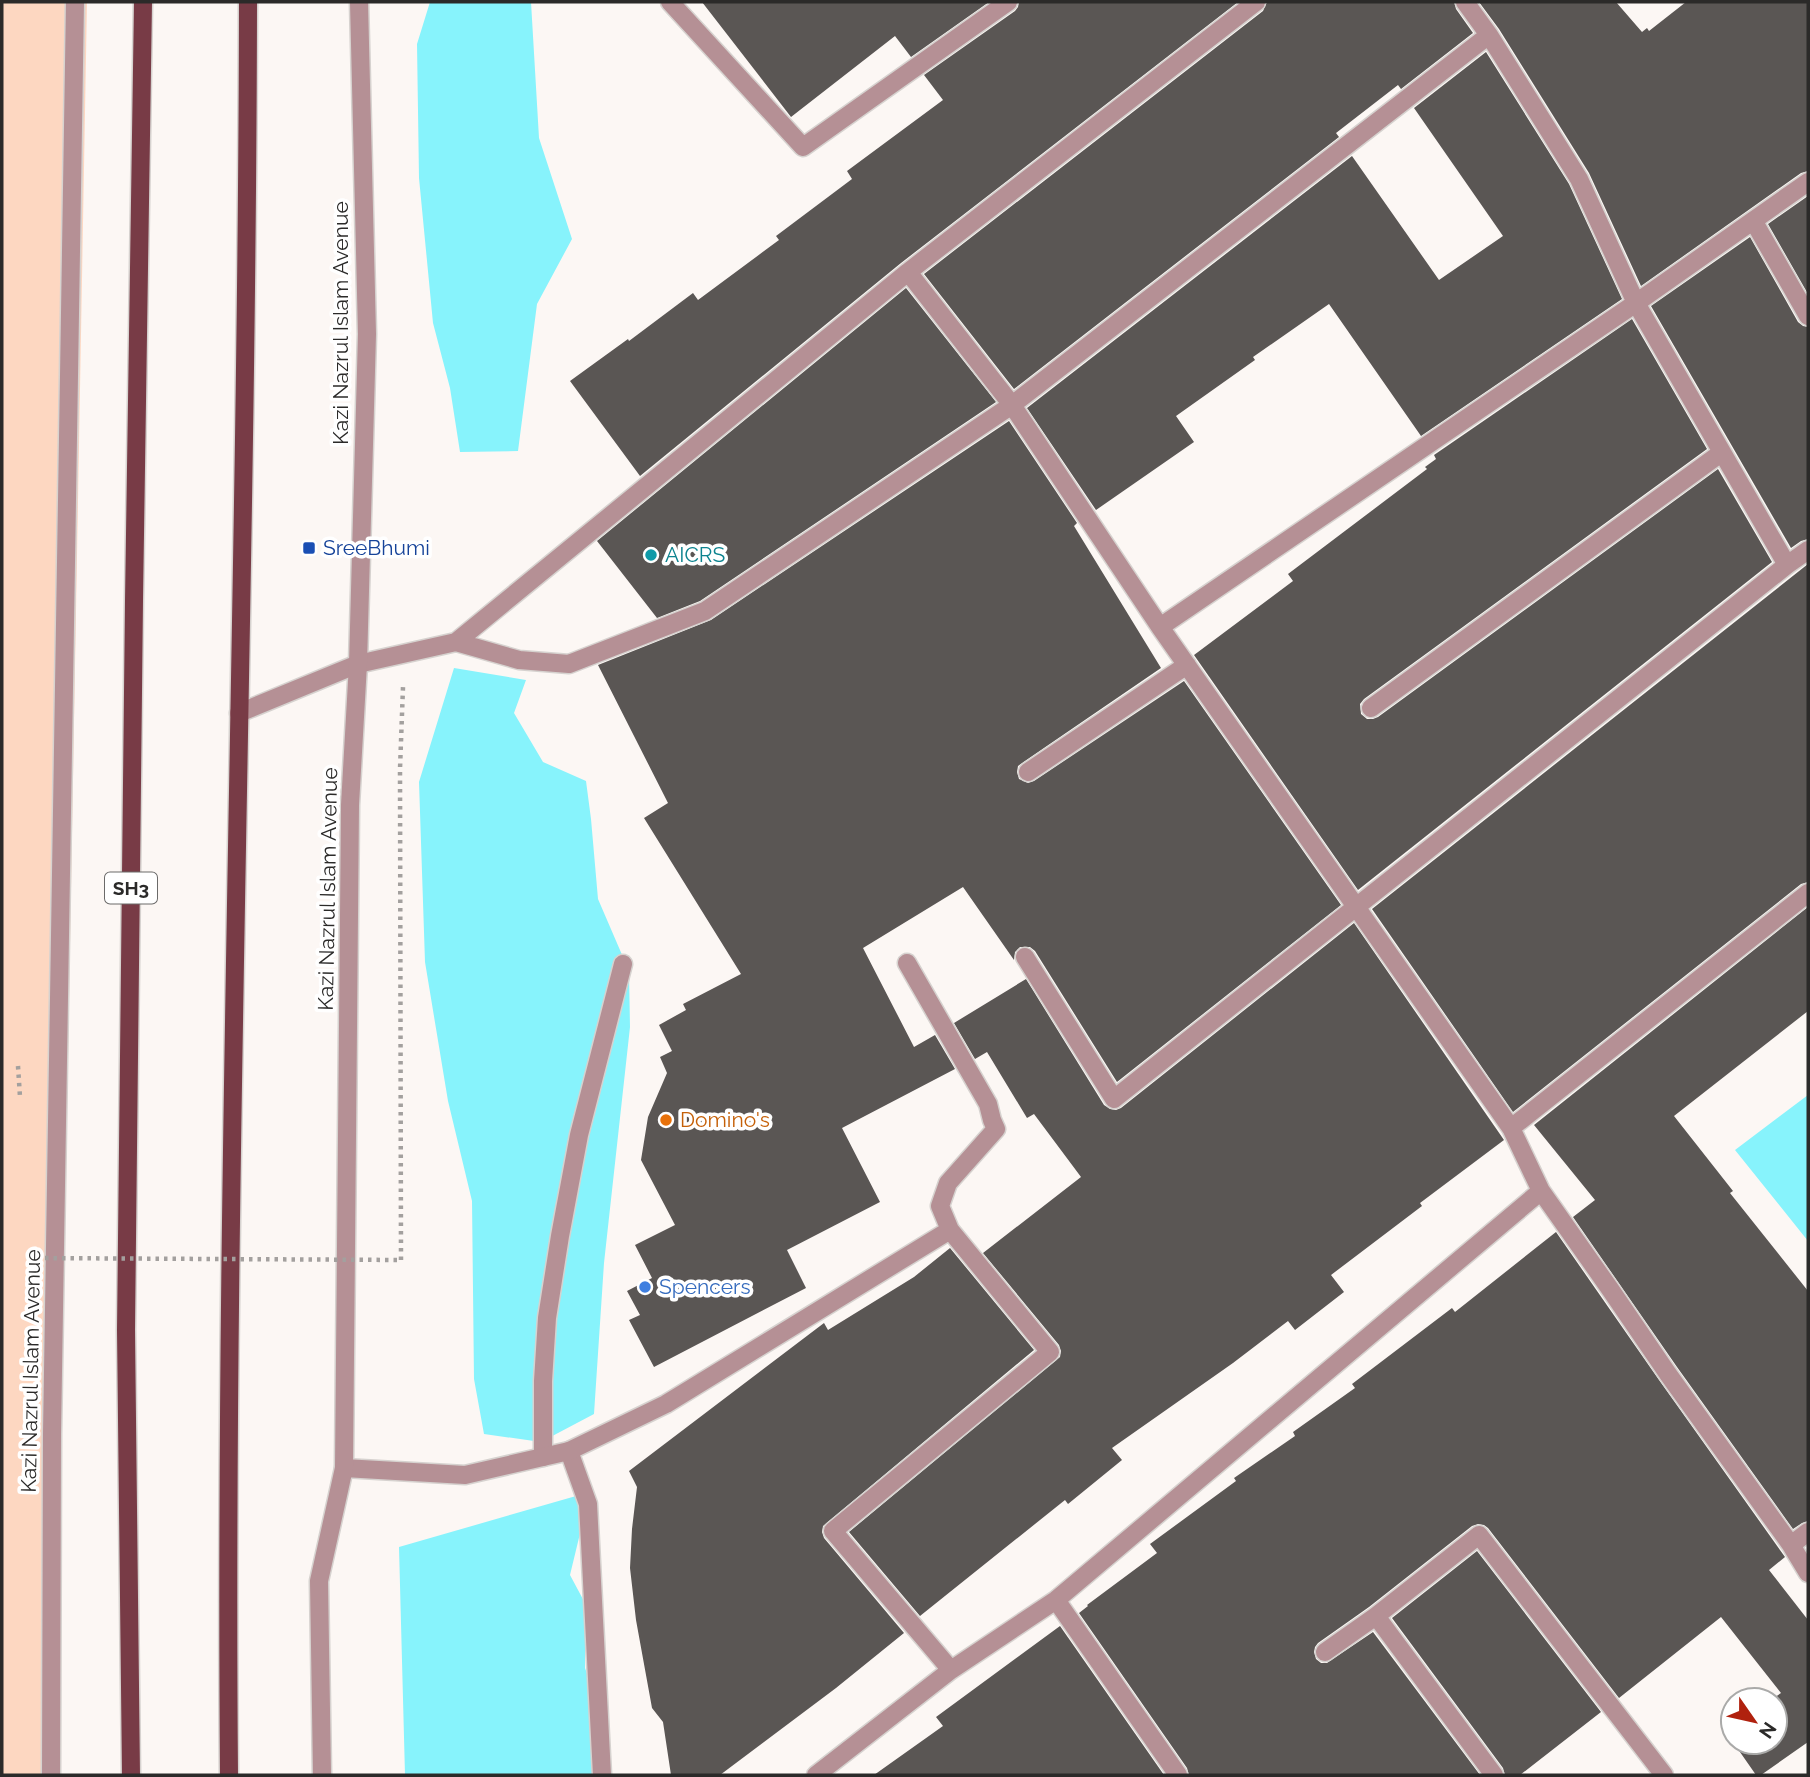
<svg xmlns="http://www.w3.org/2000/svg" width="1810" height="1777" font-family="Raleway,sans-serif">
  <rect width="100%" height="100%" fill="#fcf7f4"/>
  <!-- green -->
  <path fill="#fdd7c1" d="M2 2H87L55 1775H2Z"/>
  <!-- water -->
  <path fill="#87f3fc" d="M430 2H531L539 138 572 239 537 304 518 451 460 452 450 388 433 323 419 178 417 44Z
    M454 668 526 680 514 713 543 762 586 781 591 819 598 899 629 971 630 1027 604 1263 594 1414 541 1442 484 1434 474 1379 472 1201 448 1101 425 962 419 782Z
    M1808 1095V1241L1735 1150Z
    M590 1492 570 1575 585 1603V1668L600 1710 601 1775H405L399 1547Z"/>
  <!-- building -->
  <path fill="#5a5654" d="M702 2H989L911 57 895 36 791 117Z
    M1019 2H1238L901 263 640 476 570 381 628 339 629 341 693 293 698 300 779 240 776 236 852 179 847 171 943 100 924 75 1015 11 1018 7Z
    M1267 2H1454L1456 9 1473 33 1401 89 1398 85 1336 133 1339 137 1014 389 924 274 1263 11Z
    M1479 2H1616L1642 32 1647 28 1649 31 1686 2H1808V171L1801 173 1641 286 1589 173 1499 29Z
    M1486 52 1569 184 1622 299 1421 436 1329 304 1253 357 1255 360 1176 416 1194 442 1096 510 1027 408 1352 156 1439 280 1503 236 1414 108Z
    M1808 196V294L1768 224Z
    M1750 237 1798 322 1803 326 1808 327V539L1801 541 1791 548 1651 306Z
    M906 288 996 402 700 601 657 618 597 541Z
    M1632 319 1707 449 1364 699 1360 704 1361 714 1367 719H1373L1378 717 1718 469 1772 562 1358 890 1194 655 1293 581 1288 574 1427 469 1425 467 1436 459 1434 455Z
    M1009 421 1077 523 1074 526 1161 668 1022 763 1018 766 1017 772 1019 779 1028 783 1034 781 1184 681 1341 905 1117 1082 1035 951 1030 947H1020L1015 952 1014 960 963 887 863 948 914 1047 935 1035 955 1069 842 1128 880 1202 787 1250 806 1288 654 1367 629 1320 640 1315 627 1291 652 1278 635 1245 675 1225 641 1160 648 1117 667 1073 660 1057 672 1051 659 1025 686 1010 683 1004 741 974 644 818 668 803 598 665 711 620Z
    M1808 564V882L1801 884 1513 1112 1372 909Z
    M1808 907V1011L1674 1116 1733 1191 1730 1193 1808 1291V1521L1802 1523 1793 1529 1677 1367 1573 1217 1595 1200 1534 1125Z
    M1354 923 1504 1140 1420 1203 1422 1206 1331 1275 1344 1292 1295 1330 1288 1321 1233 1363 1112 1448 1122 1460 1068 1504 1065 1500 920 1616 849 1532 1060 1357 1061 1351 1059 1345 983 1253 1081 1177 1034 1114 1027 1118 987 1052 975 1059 954 1023 1026 979 1104 1105 1110 1109 1116 1110 1121 1108Z
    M1556 1232 1659 1380 1785 1557 1769 1570 1808 1620V1742L1761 1775H1756L1733 1742H1775V1700H1771L1781 1693 1721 1617 1619 1698 1488 1528 1484 1525 1478 1524 1472 1526 1369 1607 1318 1643 1315 1647 1314 1652 1316 1659 1321 1663H1327L1373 1632 1480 1775H1189L1187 1768 1079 1613 1088 1606 1087 1605 1157 1553 1150 1544 1236 1481 1234 1478 1295 1436 1293 1432 1355 1388 1352 1384 1452 1308 1455 1312Z
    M950 1248 1034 1350 823 1526 822 1532 824 1538 904 1633 836 1688 720 1775H671L663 1722 652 1708 636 1620 630 1568 632 1529 637 1487 629 1471 824 1323 828 1330 914 1277Z
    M1477 1551 1601 1712 1520 1775H1505L1503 1768 1392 1618Z
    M1060 1626 1164 1775H874L943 1726 936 1717Z"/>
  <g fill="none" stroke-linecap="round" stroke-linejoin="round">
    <defs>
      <path id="service" d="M569 1451 588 1504 602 1775
        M543 1457V1381L547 1318 560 1236 579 1135 623 964"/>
      <path id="minor" d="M670 2 803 147 1008 2
        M1465 2 1489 35 1579 179 1636 303 1787 565
        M1754 222 1808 316
        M908 272 1012 405 1160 627 1511 1128 1541 1191 1610 1289 1668 1374 1791 1545 1808 1573
        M1160 627 1636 303 1808 182
        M456 642 519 660 569 664 705 611 1012 405 1489 35
        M1371 708 1721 453
        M239 713 358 664 456 642 908 272 1256 2
        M1028 772 1187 665
        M1025 957 1114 1099 1787 565 1808 550
        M907 963 988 1104 992 1120 996 1129 948 1183 940 1206 950 1230 1050 1352 833 1531 951 1670
        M1511 1128 1808 893
        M344 1468 465 1475 569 1451 666 1404 950 1230
        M1791 1545 1808 1532
        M1056 1600 1178 1775
        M1376 1616 1494 1775
        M1325 1652 1376 1616 1479 1535 1664 1775
        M816 1775 951 1670 1056 1600 1541 1191"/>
      <path id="tertiary" d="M51 1775 52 1434 75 2
        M322 1775 319 1581 344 1468 350 805 358 664 367 334 359 2"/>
      <path id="primary" d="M131 1775 126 1330 134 601 143 2
        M229 1775C224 1184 247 593 248 2"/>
    </defs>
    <!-- service casing -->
    <use href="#service" stroke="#d6d2cf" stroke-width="21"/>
    <!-- minor casing -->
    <use href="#minor" stroke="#d6d2cf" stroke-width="21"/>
    <!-- tertiary casing -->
    <use href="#tertiary" stroke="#d6d2cf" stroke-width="21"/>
    <!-- primary casing -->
    <use href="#primary" stroke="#d6d2cf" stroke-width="21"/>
    <!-- path -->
    <path stroke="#a3a09e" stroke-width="4.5" stroke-dasharray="3.5 5" stroke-linecap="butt" d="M18 1066 20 1097
      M401 1260 400 769 403 687"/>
    <!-- service -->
    <use href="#service" stroke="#b59095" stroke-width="18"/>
    <!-- minor -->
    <use href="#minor" stroke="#b59095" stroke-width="18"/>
    <!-- tertiary -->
    <use href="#tertiary" stroke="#b59095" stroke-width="18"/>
    <!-- primary -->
    <use href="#primary" stroke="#783b46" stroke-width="18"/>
    <!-- path-bridge -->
    <path stroke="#a3a09e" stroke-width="4.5" stroke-dasharray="3.5 5" stroke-linecap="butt" d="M28 1258 401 1260"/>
  </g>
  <!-- markers -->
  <rect fill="#1a4fb4" stroke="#fff" stroke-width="2.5" x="302" y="541" width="14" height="14" rx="3.5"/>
  <circle fill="#0f9aa8" stroke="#fff" stroke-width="2.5" cx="651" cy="555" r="7"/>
  <circle fill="#e8710a" stroke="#fff" stroke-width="2.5" cx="666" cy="1120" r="7"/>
  <circle fill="#3f7fe0" stroke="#fff" stroke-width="2.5" cx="645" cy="1287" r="7"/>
  <g text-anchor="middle" stroke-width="7" stroke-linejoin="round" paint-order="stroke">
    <!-- shield labels -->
    <rect fill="#fff" stroke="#6b6a69" stroke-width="2" x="105" y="872.5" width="52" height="31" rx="5"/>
    <g font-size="19" font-weight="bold" fill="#2b2a29">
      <text x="131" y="895">SH3</text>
    </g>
    <!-- street labels -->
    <g font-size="21" fill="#2b2a29" stroke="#fff">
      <text transform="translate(341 323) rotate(-90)" y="7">Kazi Nazrul Islam Avenue</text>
      <text transform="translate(328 889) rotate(-89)" y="7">Kazi Nazrul Islam Avenue</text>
      <text transform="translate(31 1371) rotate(-89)" y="7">Kazi Nazrul Islam Avenue</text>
    </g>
    <!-- transit labels -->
    <g font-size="21" fill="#164399" stroke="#fff" text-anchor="start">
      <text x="323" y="555">SreeBhumi</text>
    </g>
    <!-- culture labels -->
    <g font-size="21" fill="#0d838f" stroke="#fff" text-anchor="start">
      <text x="665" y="562">AICRS</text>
    </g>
    <!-- food labels -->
    <g font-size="21" fill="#c56008" stroke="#fff" text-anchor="start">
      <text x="680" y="1127">Domino's</text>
    </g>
    <!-- shop labels -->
    <g font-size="21" fill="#366cbe" stroke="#fff" text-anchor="start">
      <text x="659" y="1294">Spencers</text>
    </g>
  </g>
  <!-- border -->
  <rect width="1810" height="1777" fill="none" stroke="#2b2a29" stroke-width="7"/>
  <!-- north arrow -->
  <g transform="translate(1754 1721) rotate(124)"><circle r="33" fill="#ffffff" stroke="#aaaaa9" stroke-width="2"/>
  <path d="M0-5L12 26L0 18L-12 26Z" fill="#b0210e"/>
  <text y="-10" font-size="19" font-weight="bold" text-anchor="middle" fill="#2b2a29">N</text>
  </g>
</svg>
